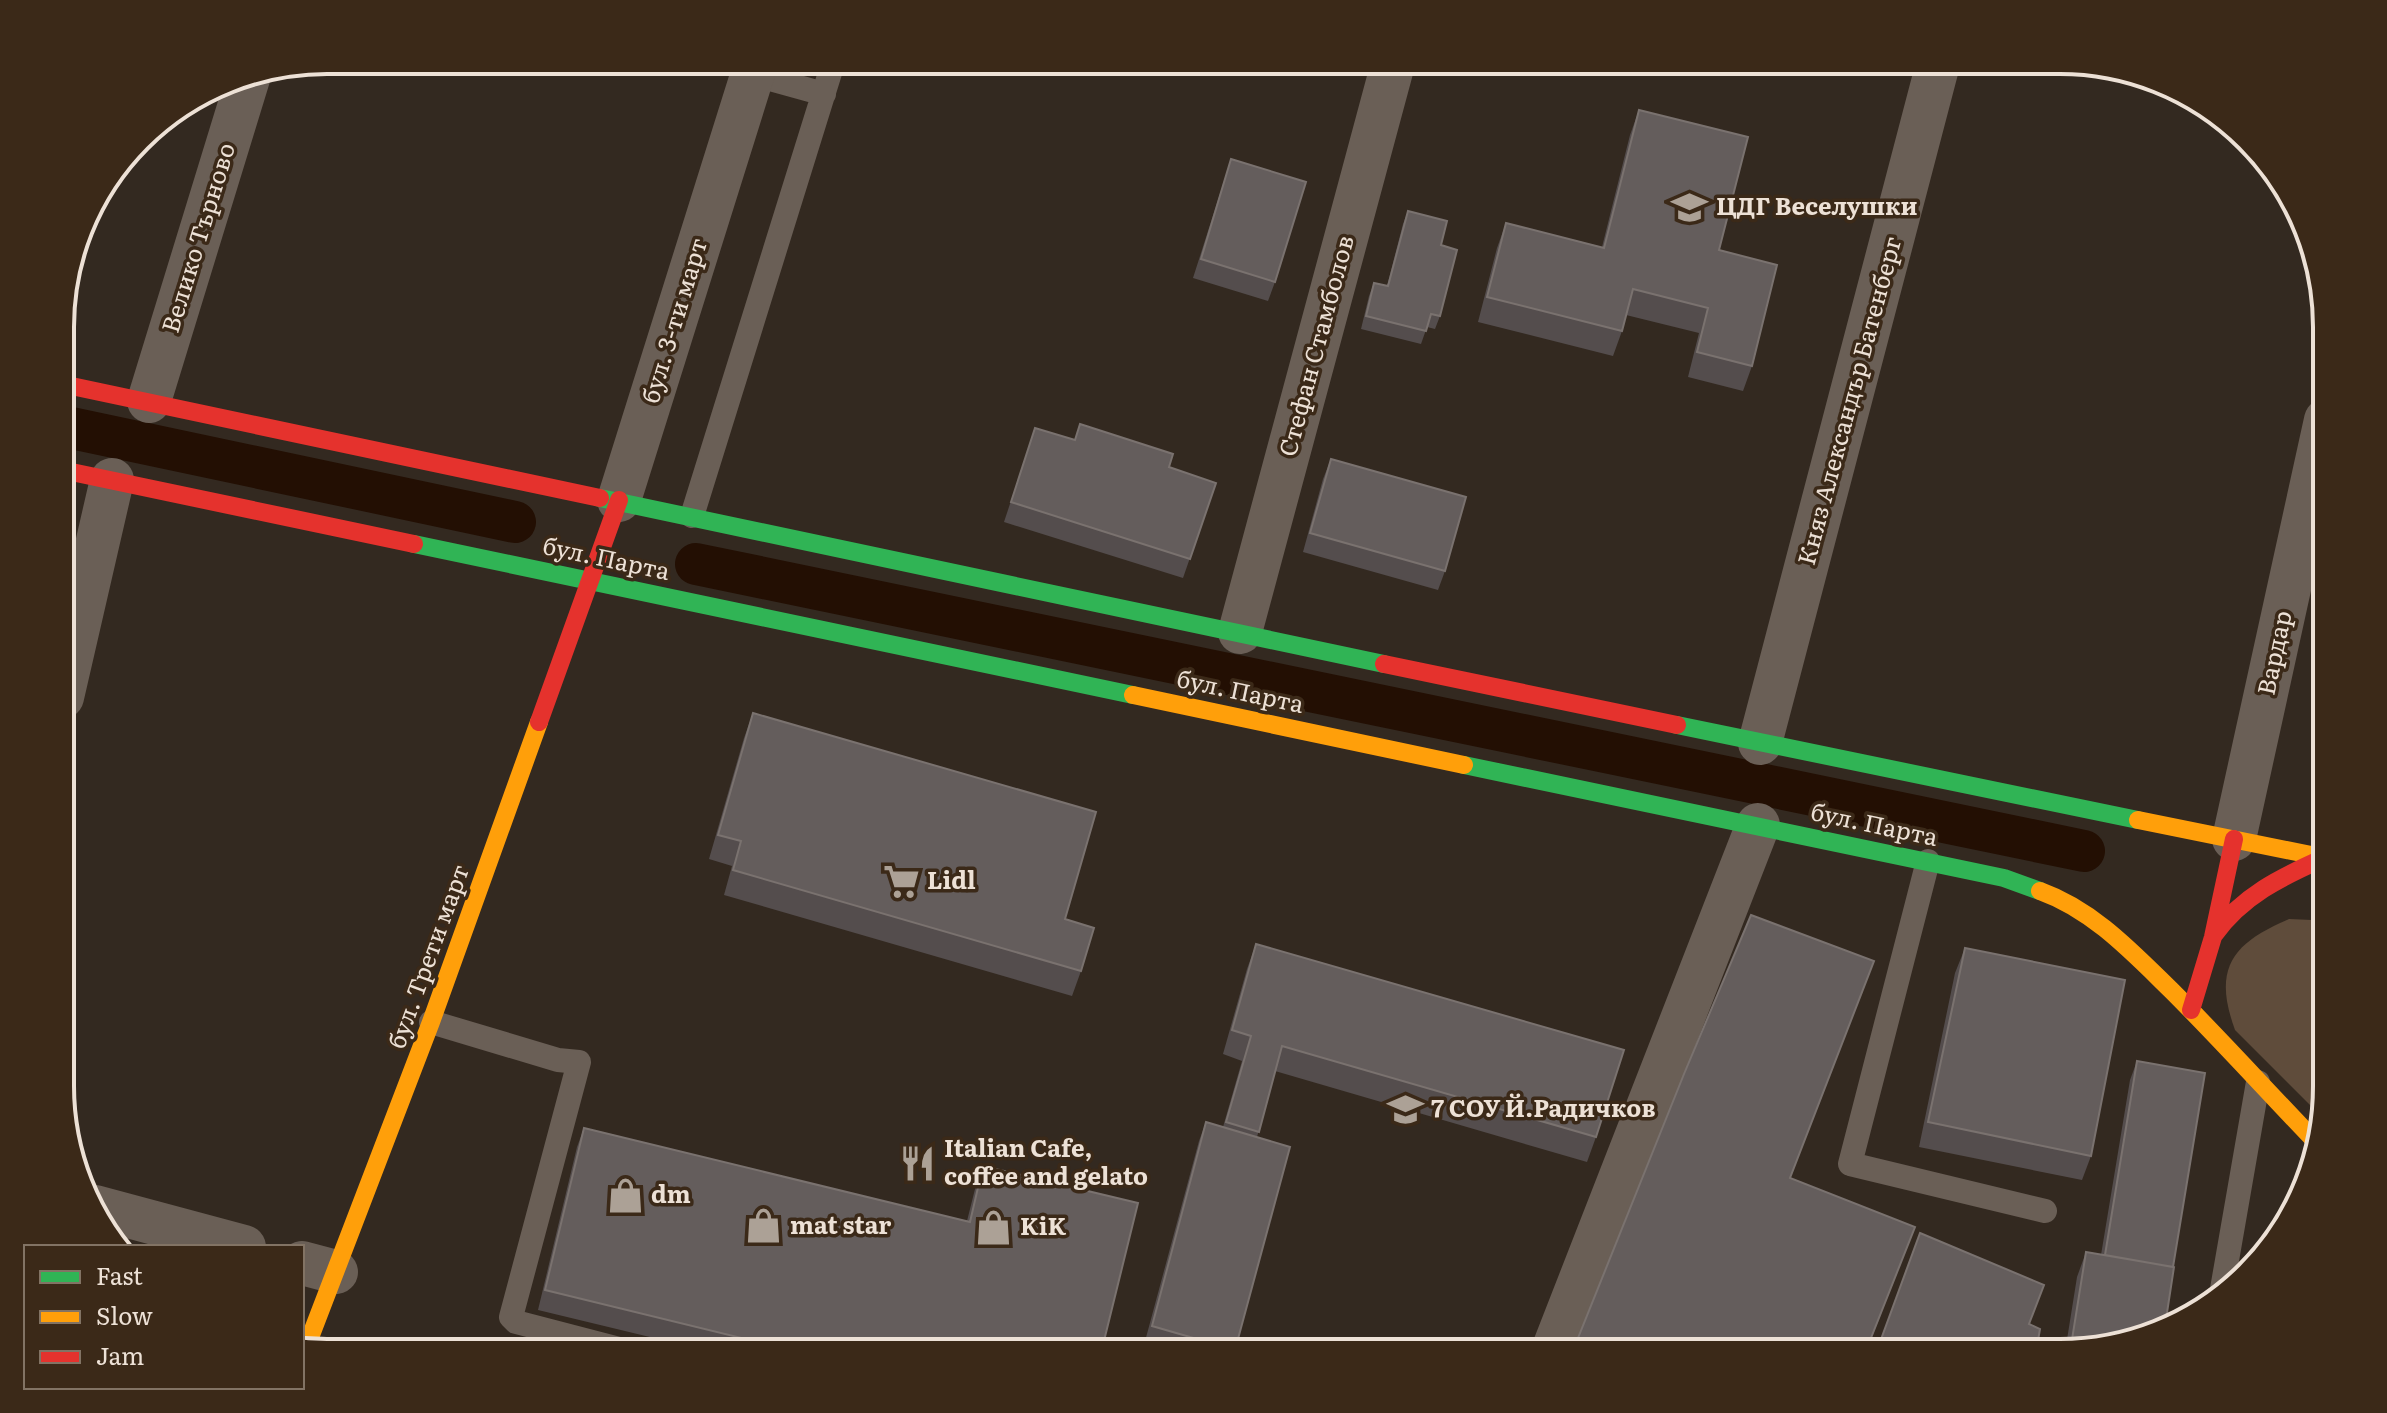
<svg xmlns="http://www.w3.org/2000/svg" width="2387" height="1413" font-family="Literata,serif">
  <rect width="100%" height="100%" fill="#332920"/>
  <!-- green -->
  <path fill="#5f4c3b" d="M2289 919 2312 920 2326 927V1103L2322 1117 2235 1030C2212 967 2233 943 2289 919Z"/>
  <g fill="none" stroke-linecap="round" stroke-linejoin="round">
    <!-- canal -->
    <path stroke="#230f03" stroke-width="42" d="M62 426 515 522
      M696 564 2084 851"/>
    <!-- lane -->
    <path stroke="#6a5f56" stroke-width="24" d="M752 74 824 94
      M692 516 834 60
      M1928 861 1850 1164 2045 1211
      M431 1022 558 1060 579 1062 511 1317 516 1322 635 1353
      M2222 1289 2258 1082"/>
    <!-- street -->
    <path stroke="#6a5f56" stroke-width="44" d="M149 401 249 75
      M619 500 757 60
      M1240 632 1394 60
      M62 697 112 480
      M1760 743 1939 60
      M2234 839 2326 420
      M95 1207 244 1247
      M302 1263 336 1272
      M1552 1353 1758 825"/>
    <!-- fast -->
    <path stroke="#30b455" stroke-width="18" d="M600 498 1384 664
      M414 544 1133 695
      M1677 725 2138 820
      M1464 765 2004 878 2040 891"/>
    <!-- slow -->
    <path stroke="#ff9f0a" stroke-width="18" d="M1133 695 1464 765
      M2138 820 2326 858
      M2040 891C2093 910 2132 952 2171 990 2220 1039 2267 1091 2315 1141
      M306 1348 431 1022 539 722"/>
    <!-- jam -->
    <path stroke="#e5322d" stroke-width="18" d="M62 384 600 498
      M62 470 414 544
      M1384 664 1677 725
      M539 722 619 500
      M2214 935C2242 896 2281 877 2324 858
      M2191 1010 2213 937 2234 839"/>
  </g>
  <!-- wall -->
  <path fill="#544d4d" d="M1639 110 1719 250 1752 366 1743 391 1688 377 1699 333 1626 315 1622 331 1613 356 1478 322 1497 248 1506 223 1602 247 1630 135Z
    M1231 159 1275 282 1268 301 1193 278Z
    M1408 211 1441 245 1440 316 1435 329 1427 327 1421 344 1361 329 1369 296 1374 283 1387 286 1403 224Z
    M1035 428 1169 467 1216 483 1183 578 1004 522Z
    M1331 459 1445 571 1438 590 1303 552 1323 479Z
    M753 713 1065 919 1081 971 1072 996 724 895 732 866 709 859 744 738Z
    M1256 944 1596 1137 1587 1162 1275 1071 1257 1137 1290 1147 1234 1353H1170L1144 1345 1199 1141 1206 1122 1223 1127 1242 1061 1223 1054 1247 969Z
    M1965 948 2091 1156 2082 1180 1919 1147 1955 973Z
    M2137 1061 2205 1073 2077 1352H2065L2077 1277 2086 1252 2101 1255 2130 1080Z
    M584 1128 967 1221 976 1185 983 1166 1101 1353H716L538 1310 577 1147Z"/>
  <!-- shaded-wall -->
  <path fill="#403835" d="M1915 1227 1866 1353H1865Z"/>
  <!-- building -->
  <path fill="#645d5c" stroke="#7a726f" stroke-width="2" d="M1639 110 1748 137 1719 250 1777 265 1752 366 1697 352 1708 308 1633 289 1622 331 1487 297 1506 223 1604 248Z
    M1231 159 1306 182 1275 282 1201 259Z
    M1408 211 1447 221 1441 245 1457 250 1440 316 1431 314 1426 331 1366 316 1374 283 1388 286Z
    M1080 424 1173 454 1169 467 1216 483 1190 559 1011 502 1035 428 1075 440Z
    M1331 459 1466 497 1445 571 1310 533Z
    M753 713 1096 812 1065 919 1094 928 1081 971 733 870 741 841 718 835Z
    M1751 915 1874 961 1790 1178 1915 1227 1865 1353H1572L1684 1074Z
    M1256 944 1624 1050 1596 1137 1282 1046 1259 1132 1226 1122 1251 1036 1232 1030Z
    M1965 948 2125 980 2091 1156 1928 1122Z
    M2137 1061 2205 1073 2173 1267 2105 1255Z
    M1206 1122 1290 1147 1235 1350 1152 1326Z
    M584 1128 970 1222 983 1166 1138 1203 1101 1353H942L919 1347 917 1353H803L545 1290Z
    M1920 1233 2044 1285 2029 1324 2040 1329 2036 1352 1876 1353Z
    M2086 1252 2174 1267 2165 1326 2077 1352H2070Z"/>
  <!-- icons -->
  <defs>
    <symbol id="school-bare" viewBox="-9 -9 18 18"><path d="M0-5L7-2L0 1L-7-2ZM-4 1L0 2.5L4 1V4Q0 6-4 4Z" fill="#aca196" stroke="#3b2918" stroke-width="2.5" paint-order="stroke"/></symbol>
    <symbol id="supermarket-bare" viewBox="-9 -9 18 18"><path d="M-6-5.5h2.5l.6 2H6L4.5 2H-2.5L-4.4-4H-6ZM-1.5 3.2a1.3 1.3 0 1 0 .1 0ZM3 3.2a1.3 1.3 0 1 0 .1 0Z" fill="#aca196" stroke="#3b2918" stroke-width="2.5" paint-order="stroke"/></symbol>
    <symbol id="restaurant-bare" viewBox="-9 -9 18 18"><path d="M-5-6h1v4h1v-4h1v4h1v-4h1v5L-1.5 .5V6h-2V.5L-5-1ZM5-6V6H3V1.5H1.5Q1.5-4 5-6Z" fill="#aca196" stroke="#3b2918" stroke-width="2.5" paint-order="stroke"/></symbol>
    <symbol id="shop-bare" viewBox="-9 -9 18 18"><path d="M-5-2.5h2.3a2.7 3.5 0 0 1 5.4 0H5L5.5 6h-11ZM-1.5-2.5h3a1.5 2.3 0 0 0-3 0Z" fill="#aca196" stroke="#3b2918" stroke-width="2.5" paint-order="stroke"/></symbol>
  </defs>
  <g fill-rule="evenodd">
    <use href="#school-bare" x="1664" y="182" width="51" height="51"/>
    <use href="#supermarket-bare" x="876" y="856" width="51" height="51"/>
    <use href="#school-bare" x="1380" y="1084" width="51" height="51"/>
    <use href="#restaurant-bare" x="892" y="1138" width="51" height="51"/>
    <use href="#shop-bare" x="600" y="1170" width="51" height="51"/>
    <use href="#shop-bare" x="738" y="1200" width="51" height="51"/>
    <use href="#shop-bare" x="968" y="1202" width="51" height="51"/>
  </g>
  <g text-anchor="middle" stroke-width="7" stroke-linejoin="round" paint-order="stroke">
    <!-- poi labels -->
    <g font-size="24" font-weight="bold" fill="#ede1d6" stroke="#3b2918" text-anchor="start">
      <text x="1716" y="215">ЦДГ Веселушки</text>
      <text x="927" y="889">Lidl</text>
      <text x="1431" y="1117">7 СОУ Й.Радичков</text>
      <text x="944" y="1157">Italian Cafe,<tspan x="944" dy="28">coffee and gelato</tspan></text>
      <text x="651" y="1203">dm</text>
      <text x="790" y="1234">mat star</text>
      <text x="1020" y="1235">KiK</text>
    </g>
    <!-- street labels -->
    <g font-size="24" fill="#ede1d6" stroke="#3b2918">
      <text transform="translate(199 238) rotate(-73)" y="8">Велико Търново</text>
      <text transform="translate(675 321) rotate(-73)" y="8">бул. 3-ти март</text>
      <text transform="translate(1317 346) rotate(-75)" y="8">Стефан Стамболов</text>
      <text transform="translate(1850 401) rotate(-75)" y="8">Княз Александър Батенберг</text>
      <text transform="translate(606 559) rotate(12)" y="8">бул. Парта</text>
      <text transform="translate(2275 653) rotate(-78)" y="8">Вардар</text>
      <text transform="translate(1240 692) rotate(12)" y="8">бул. Парта</text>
      <text transform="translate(1874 825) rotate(12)" y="8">бул. Парта</text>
      <text transform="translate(429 957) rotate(-70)" y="8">бул. Трети март</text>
    </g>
  </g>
  <!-- crop -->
  <path d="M0 0H2387V1413H0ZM327 74H2060A253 253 0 0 1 2313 327V1086A253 253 0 0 1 2060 1339H327A253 253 0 0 1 74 1086V327A253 253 0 0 1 327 74Z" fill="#3b2918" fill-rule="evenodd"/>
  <path fill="none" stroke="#ede1d6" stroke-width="4" d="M327 74H2060A253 253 0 0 1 2313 327V1086A253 253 0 0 1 2060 1339H327A253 253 0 0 1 74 1086V327A253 253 0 0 1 327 74Z"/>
  <!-- legend -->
  <rect x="24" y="1245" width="280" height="144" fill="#3b2918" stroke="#827364" stroke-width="2"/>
  <rect x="40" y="1271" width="40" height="12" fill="#30b455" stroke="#827364" stroke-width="2"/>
  <text x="96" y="1285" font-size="24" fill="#ede1d6">Fast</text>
  <rect x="40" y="1311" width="40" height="12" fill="#ff9f0a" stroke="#827364" stroke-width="2"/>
  <text x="96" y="1325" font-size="24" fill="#ede1d6">Slow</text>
  <rect x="40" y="1351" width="40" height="12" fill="#e5322d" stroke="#827364" stroke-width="2"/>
  <text x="96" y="1365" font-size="24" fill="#ede1d6">Jam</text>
</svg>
